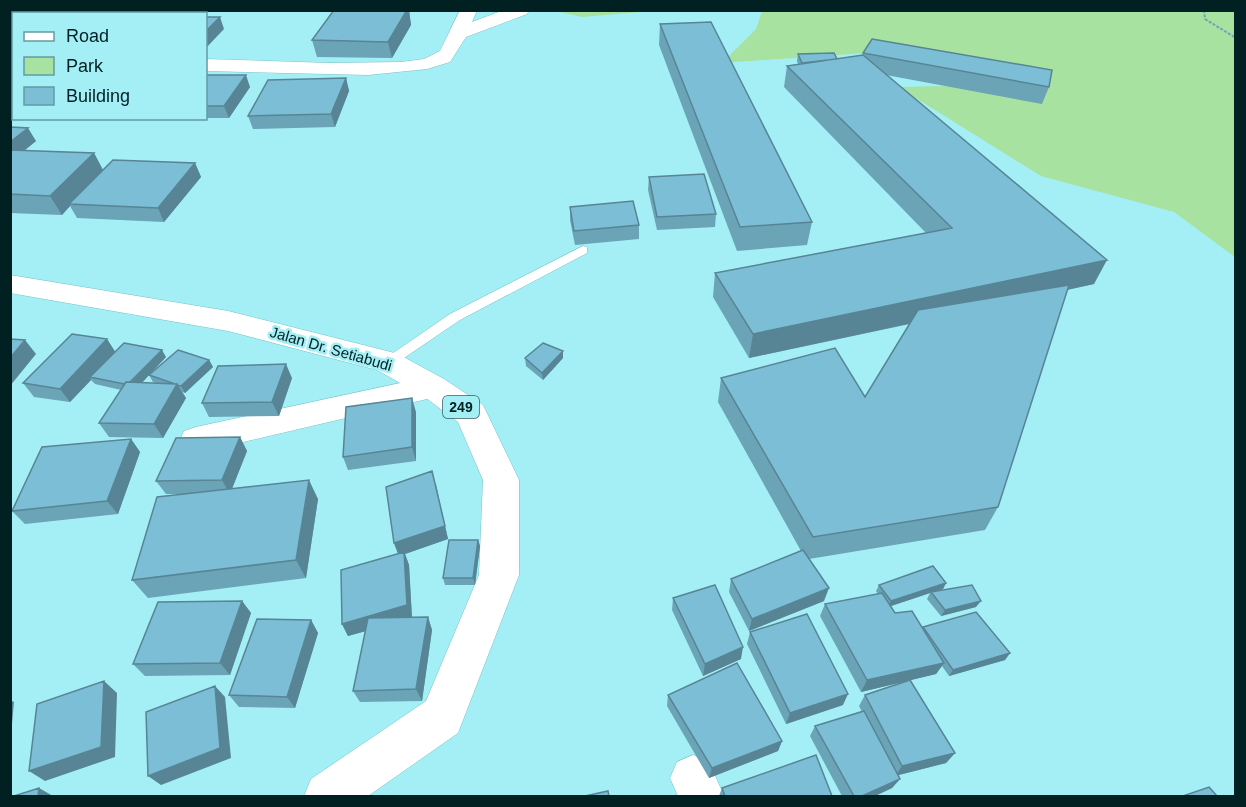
<svg xmlns="http://www.w3.org/2000/svg" width="1246" height="807" font-family="Arial,sans-serif">
  <rect width="100%" height="100%" fill="#a3eff5"/>
  <!-- green -->
  <path fill="#a7e2a0" d="M556 11H652L582 17Z
    M762 11H1235V257L1174 212 1041 176 898 87 990 85 896 51 722 63 756 29Z"/>
  <g fill="none" stroke-linecap="round" stroke-linejoin="round">
    <defs>
      <path id="service" d="M90 10 126 14H34L28 11Z
        M583 246 587 247V253L460 320 392 366 387 367 380 362 450 314Z"/>
      <path id="minor" d="M21 10H40L38 14H19Z
        M460 10H477L472 22 504 10H529L527 14 466 37 450 62 427 69 368 75 206 71V59L330 63 401 62 424 59 440 51Z
        M10 54H14V66H10Z
        M433 376 444 379 448 387 444 395 196 453 184 449 180 440 184 431 196 427Z
        M693 755 709 762 724 796H678L670 778 677 762Z"/>
      <path id="primary" d="M10 275 228 311 387 351 398 354 444 379 483 405 519 480V575L458 733 368 796H304L311 779 426 701 479 575 483 480 458 422 422 395 377 370 228 331 10 293Z"/>
    </defs>
    <!-- service casing -->
    <use href="#service" stroke="#77c2c8" stroke-width="1"/>
    <!-- minor casing -->
    <use href="#minor" stroke="#77c2c8" stroke-width="1"/>
    <!-- primary casing -->
    <use href="#primary" stroke="#77c2c8" stroke-width="1"/>
    <!-- path -->
    <path stroke="#6ba8ad" stroke-width="2" stroke-dasharray="3 1.5" stroke-linecap="butt" d="M1204 10 1205 19 1236 38"/>
    <!-- service -->
    <use href="#service" fill="#fff" fill-rule="evenodd"/>
    <!-- minor -->
    <use href="#minor" fill="#fff" fill-rule="evenodd"/>
    <!-- primary -->
    <use href="#primary" fill="#fff" fill-rule="evenodd"/>
  </g>
  <!-- wall -->
  <path fill="#6ba3b7" fill-rule="evenodd" d="M334 10H409L411 25 392 58 317 57 312 40Z
    M660 24 812 222 807 245 737 251 659 45Z
    M863 53 1049 87 1042 104 886 75 1094 284 1067 290 998 507 985 530 809 559 824 601 749 631 729 592 731 579 801 551 718 402 721 378 865 397 910 324 749 358 713 297 715 273 926 233 784 87 787 66 798 64 797 61 798 54 837 59 863 55Z
    M206 75 250 87 229 118H206Z
    M346 78 349 91 335 127 253 129 248 116Z
    M87 118H150L148 120H88Z
    M10 127 36 141 24 151 94 153 103 170 195 163 201 177 164 222 77 218 70 206 62 215 10 213Z
    M649 177 716 214 715 227 657 230 648 190Z
    M570 207 639 225V239L575 245 570 220Z
    M107 339 115 352 166 357 152 372 209 360 213 367 185 393 182 392 186 398 163 438 109 437 99 423 121 390 95 384 91 380 70 402 34 397 23 383ZM149 375 153 382 156 383H142Z
    M563 351V358L543 380 526 366 525 358Z
    M292 378 279 416 209 417 202 403Z
    M416 412V461L348 470 343 457Z
    M240 437 247 451 232 488 318 499 306 578 148 598 132 580 183 494H166L156 481Z
    M131 439 140 452 118 514 25 524 12 511Z
    M436 484 448 539 405 554 409 565 412 618 428 617 432 630 422 701 360 702 353 691 366 631 348 636 342 624 398 554 394 543Z
    M478 540 480 546 475 585H445L443 578Z
    M946 583 943 589 938 591 976 607 941 616 927 599 930 593 891 606 895 613 923 628 1010 653 1005 660 949 676 942 666 936 674 861 692 820 616 825 604 878 594 876 591 879 585Z
    M673 598 741 659 703 676 672 610Z
    M242 601 251 613 230 675 145 676 133 664Z
    M311 620 318 633 295 708 239 707 229 695Z
    M750 632 843 705 786 724 747 644Z
    M668 695 782 741 778 751 709 778 667 706Z
    M865 695 955 753 946 763 898 775 900 779 892 788 875 796H842L810 736 815 726 862 712 859 706Z
    M722 788 832 796H719Z"/>
  <!-- shaded-wall -->
  <path fill="#578595" d="M407 10H409L411 25 392 58 388 42Z
    M220 17 224 29 206 48V31Z
    M246 75 250 87 229 118 224 106Z
    M346 78 349 91 335 127 331 114Z
    M28 128 36 141 10 162V142Z
    M94 153 104 172 69 204 70 206 62 215 50 196Z
    M195 163 201 177 164 222 158 208Z
    M1107 260 1094 284 749 358 753 334Z
    M107 339 116 353 90 377 91 380 70 402 60 389Z
    M25 340 36 354 10 386V358Z
    M162 350 166 357 133 392 128 385Z
    M563 351V358L543 380 542 373Z
    M209 360 213 367 185 393 181 386Z
    M286 364 292 378 279 416 272 402Z
    M177 384 186 398 163 438 154 424Z
    M412 398 416 412V461L412 447Z
    M240 437 247 451 230 494 222 480Z
    M131 439 140 452 118 514 107 501Z
    M432 471 448 539 405 554 409 565 412 618 348 636 342 624 399 556 394 543Z
    M309 480 318 499 306 578 296 560Z
    M478 540 480 546 475 585 473 578Z
    M946 583 943 589 932 593 931 592 930 593 888 607 891 601Z
    M829 588 824 601 749 631 752 619Z
    M242 601 251 613 230 675 220 663Z
    M981 601 976 607 941 616 945 610Z
    M428 617 432 630 422 701 416 689Z
    M311 620 318 633 295 708 287 697Z
    M743 647 741 659 703 676 705 664Z
    M1010 653 1005 660 949 676 953 670Z
    M944 663 936 674 861 692 867 680Z
    M104 681 117 693 115 757 45 781 29 771Z
    M215 686 225 697 231 758 161 785 148 776Z
    M848 694 843 705 786 724 790 713Z
    M10 700 14 702 10 746Z
    M782 741 778 751 709 778 712 768Z
    M955 753 946 763 895 776 902 766Z
    M900 779 892 788 875 796H862Z
    M39 788 53 796H38Z"/>
  <!-- building -->
  <path fill="#7cbed5" stroke="#578595" stroke-width="1.5" d="M334 10H407L388 42 312 40Z
    M206 17H220L206 31Z
    M711 22 812 222 740 227 660 24Z
    M872 39 1052 70 1049 87 863 53Z
    M834 53 837 59 802 63 798 54Z
    M863 55 1107 260 753 334 715 273 952 228 787 66Z
    M206 75H246L224 106H206Z
    M346 78 331 114 248 116 268 80Z
    M10 127 28 128 10 142Z
    M10 150 94 153 50 196 10 194Z
    M113 160 195 163 158 208 69 204Z
    M704 174 716 214 657 217 649 177Z
    M633 201 639 225 574 231 570 207Z
    M1069 285 998 507 813 537 721 378 835 348 865 397 918 310Z
    M72 334 107 339 60 389 23 383Z
    M10 339 25 340 10 358Z
    M124 343 162 350 130 382H126L124 384 90 377Z
    M543 343 563 351 542 373 525 358Z
    M178 350 209 360 181 386 177 385V384H175L149 375Z
    M286 364 272 402 202 403 218 366Z
    M126 382 177 384 154 424 99 423Z
    M412 398V447L343 457 346 407Z
    M240 437 222 480 156 481 176 438Z
    M131 439 107 501 12 511 42 447Z
    M432 471 445 526 394 543 386 487Z
    M309 480 296 560 132 580 157 497Z
    M449 540H478L473 578H443Z
    M803 550 829 588 752 619 731 579Z
    M404 552 407 605 342 624 341 570Z
    M933 566 946 583 891 601 879 585Z
    M715 585 743 647 705 664 673 598Z
    M972 585 981 601 945 610 931 592Z
    M882 593 895 613 912 611 944 663 867 680 825 604Z
    M242 601 220 663 133 664 158 602Z
    M976 612 1010 653 953 670 923 627Z
    M807 614 848 694 790 713 750 632Z
    M428 617 416 689 353 691 368 618Z
    M257 619 311 620 287 697 229 695Z
    M737 663 782 741 712 768 668 695Z
    M910 680 955 753 902 766 865 695Z
    M104 681 101 747 29 771 37 704Z
    M215 686 220 748 148 776 146 712Z
    M864 711 900 779 862 796H854L815 726Z
    M816 755 832 796H725L722 788Z
    M1209 787 1217 796H1183Z
    M39 788 38 796H14Z
    M608 791 609 796H585Z"/>
  <g text-anchor="middle" stroke-width="5" stroke-linejoin="round" paint-order="stroke">
    <!-- shield labels -->
    <rect fill="#a3eff5" stroke="#315e61" stroke-width="1.5" x="443" y="396" width="36" height="22" rx="4.5"/>
    <g font-size="14" font-weight="bold" fill="#002022">
      <text x="461" y="412">249</text>
    </g>
    <!-- street labels -->
    <g font-size="15" fill="#002022" stroke="#a3eff5">
      <text transform="translate(331 349) rotate(16)" y="5">Jalan Dr. Setiabudi</text>
    </g>
  </g>
  <!-- border -->
  <rect width="1246" height="807" fill="none" stroke="#002022" stroke-width="24"/>
  <!-- legend -->
  <rect x="12" y="12" width="195" height="108" fill="#a3eff5" stroke="#629ca1" stroke-width="1.5"/>
  <rect x="24" y="32" width="30" height="9" fill="#ffffff" stroke="#629ca1" stroke-width="1.5"/>
  <text x="66" y="42" font-size="18" fill="#002022">Road</text>
  <rect x="24" y="57" width="30" height="18" fill="#a7e2a0" stroke="#629ca1" stroke-width="1.5"/>
  <text x="66" y="72" font-size="18" fill="#002022">Park</text>
  <rect x="24" y="87" width="30" height="18" fill="#7cbed5" stroke="#629ca1" stroke-width="1.5"/>
  <text x="66" y="102" font-size="18" fill="#002022">Building</text>
</svg>
